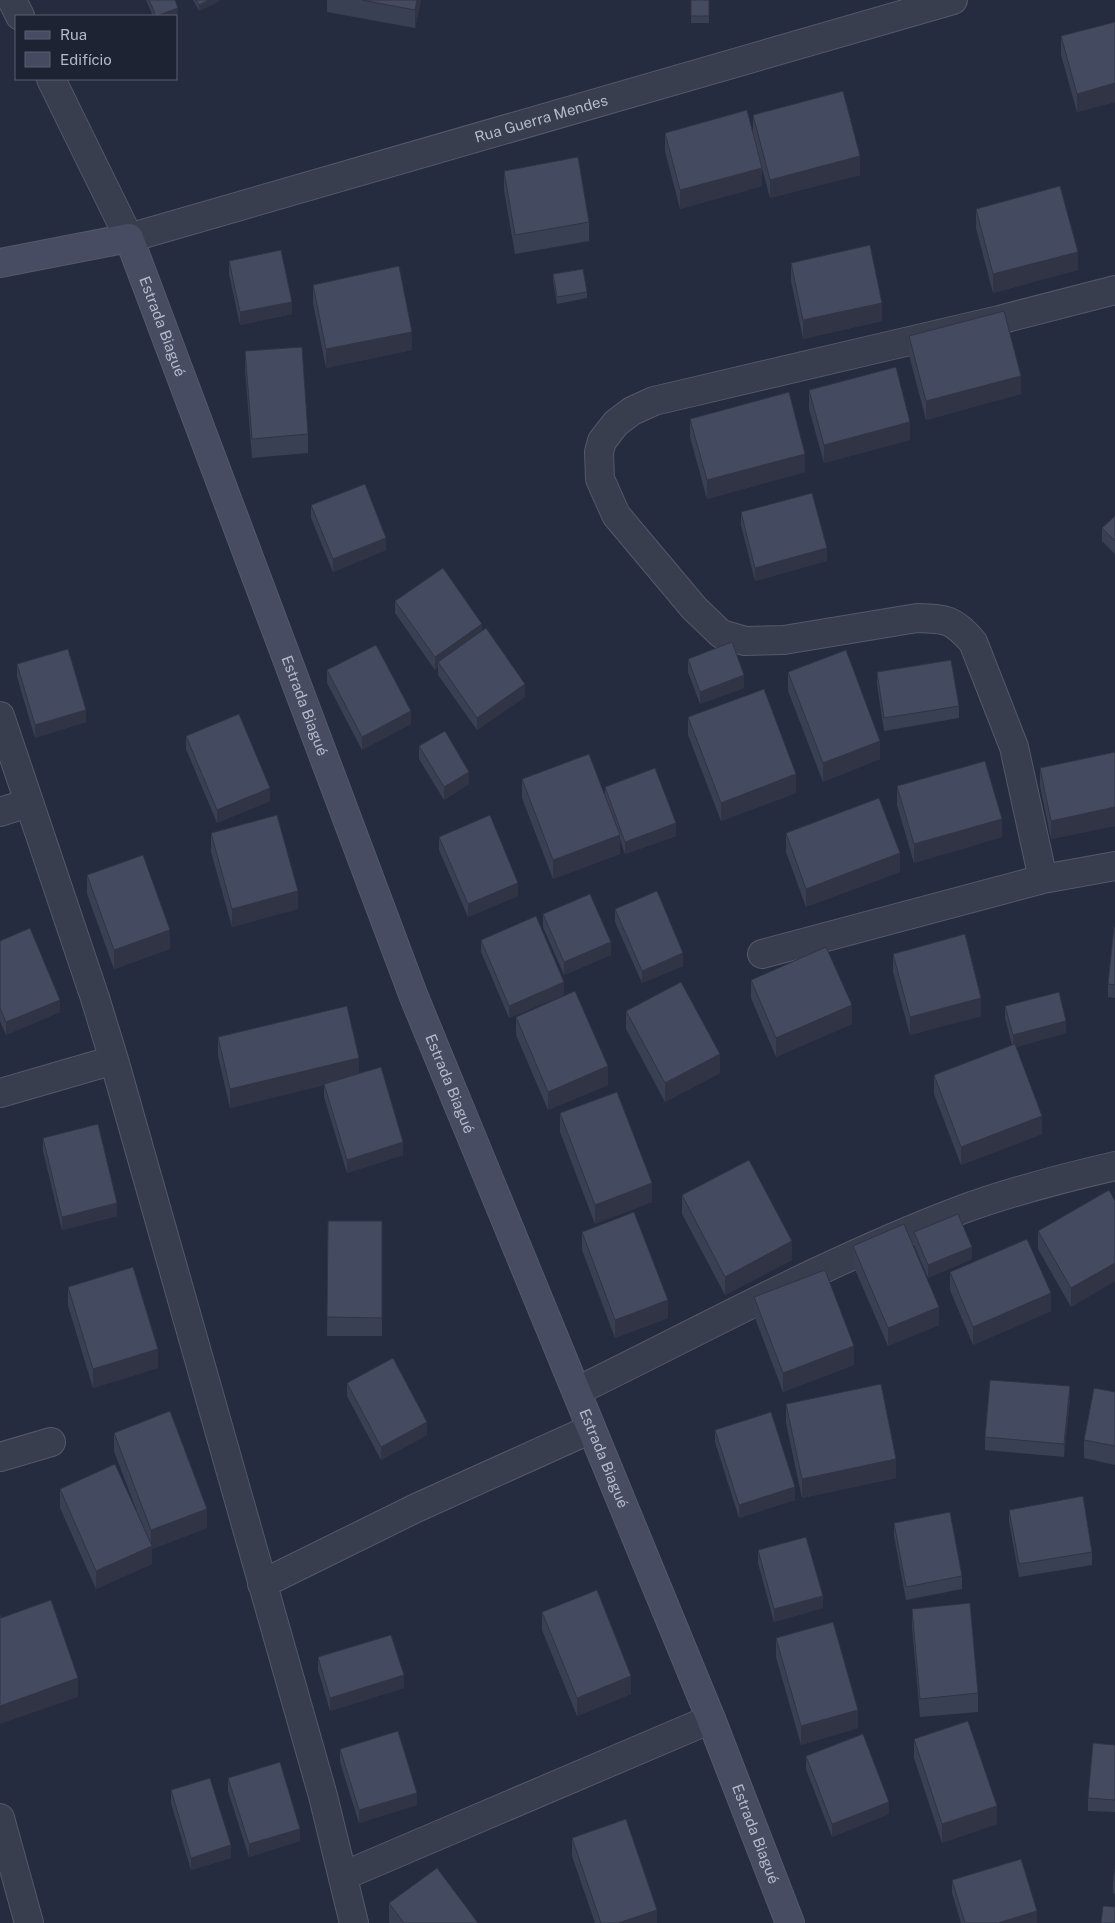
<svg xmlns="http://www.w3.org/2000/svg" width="1115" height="1923" font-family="'Public Sans',sans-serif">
  <rect width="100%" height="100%" fill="#252c3f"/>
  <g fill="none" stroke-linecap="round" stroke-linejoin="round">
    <defs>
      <path id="minor" d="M12 0 20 16
        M51 79 129 238
        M0 716 95 998 114 1060 323 1796 354 1923
        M0 812 28 803
        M1043 879 1014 747 973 642C952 619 948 619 917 618L784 640 745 641 721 634 694 608 616 515 600 479 599 452 602 441 616 423 632 411 654 401 999 320 1115 290
        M762 954 1043 879 1115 866
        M0 1093 114 1060
        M577 1391C702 1330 829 1260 958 1211 1009 1192 1063 1178 1115 1166
        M0 1457 51 1442
        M262 1584 416 1508 591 1429
        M0 1818 29 1923
        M343 1876 711 1719"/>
      <g id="tertiary">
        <path id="s1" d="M129 238 953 0"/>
      </g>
      <g id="secondary">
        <path id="s2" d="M0 263 129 238 414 997 711 1719 790 1923"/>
      </g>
    </defs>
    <!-- minor casing -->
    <use href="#minor" stroke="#545969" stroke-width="30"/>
    <!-- tertiary casing -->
    <use href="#tertiary" stroke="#545969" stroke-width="30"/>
    <!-- secondary casing -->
    <use href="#secondary" stroke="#545969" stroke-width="30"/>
    <!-- minor -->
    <use href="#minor" stroke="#393e4f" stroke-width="28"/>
    <!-- tertiary -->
    <use href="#tertiary" stroke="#393e4f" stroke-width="28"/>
    <!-- secondary -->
    <use href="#secondary" stroke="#474c62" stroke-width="28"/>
  </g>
  <!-- wall -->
  <path fill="#3a4053" d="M146 0H175L178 14 173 16H153Z
    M193 0H220V1L199 11Z
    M327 0H421L415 28 327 12Z
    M691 0H709V23H691Z
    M1115 22V102L1077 112 1061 55V36Z
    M753 115 860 175 770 198 762 168V186L680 209 665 151V133H753Z
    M504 171 589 222V241L515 254 504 190Z
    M976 209 1078 270 993 293 976 228Z
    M229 261 292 314 240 325 229 274Z
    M791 263 882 321 803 339 791 281Z
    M553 274 587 292V298L557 304 553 281Z
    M313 285 412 350 326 368 313 303Z
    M909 336 1021 394 926 420 909 355Z
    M245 351 308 434V453L252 458 245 370Z
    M809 390 910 440 824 463 809 409Z
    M690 419 805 472 707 499 690 437Z
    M311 505 386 550 333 572 311 518Z
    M741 512 827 561 755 581 741 525Z
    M1115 516V554L1102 541V528Z
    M395 601 482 631 525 697 477 730 438 675V667L435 670 395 613Z
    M688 659 744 688 700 704 688 672Z
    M17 664 86 722 35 738 17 677Z
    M327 670 411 724 362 750 327 683Z
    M788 672 880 759 823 782 788 691Z
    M877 672 959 706V718L884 731 877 684Z
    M688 717 796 793 721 821 688 735Z
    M186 736 270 801 217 823 186 749Z
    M419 746 469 784 444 800 419 759Z
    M1115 752V826L1051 839 1040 786V768Z
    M522 779 605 797V787L676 836 625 854 620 839V854L553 879 522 798Z
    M897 786 1002 837 914 863 897 805Z
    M211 833 298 909 232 927 211 852Z
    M786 833 900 872 806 907 786 852Z
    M439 837 518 896 468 917 439 850Z
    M87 875 170 949 114 969 87 894Z
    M615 909 683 966 642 983 615 922Z
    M543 914 611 955 564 975 543 927Z
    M1115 927V998L1108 997V984Z
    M481 940 564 995 509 1018 481 952Z
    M0 941 60 1012 6 1035 0 1021Z
    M893 954 981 1016 910 1035 893 972Z
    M751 980 852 1024 776 1057 751 998Z
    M1005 1006 1066 1033 1016 1047 1042 1134 961 1165 934 1094V1075L1012 1045 1005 1018Z
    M626 1011 720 1073 665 1102 626 1029Z
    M516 1017 608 1085 548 1110 516 1035Z
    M218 1037 359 1073 403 1155 347 1173 324 1097V1085L230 1108 218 1056Z
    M560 1113 652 1202 595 1224 560 1132Z
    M43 1138 117 1216 62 1230 43 1151Z
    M682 1195 792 1260 725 1295 682 1214Z
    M1115 1201V1281L1071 1307 1038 1249V1231Z
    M328 1221H382V1336H327Z
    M582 1232 668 1318 615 1338 582 1250Z
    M914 1232 972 1259 928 1278 914 1245Z
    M853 1246 939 1325 888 1346 853 1265Z
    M950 1272 1051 1311 973 1345 950 1290Z
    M68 1287 158 1368 93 1388 68 1306Z
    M754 1297 854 1365 783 1392 754 1315Z
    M347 1383 427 1435 381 1460 347 1396Z
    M1115 1392V1465L1084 1458V1440Z
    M1070 1399 1064 1457 985 1450V1437Z
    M786 1404 896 1478 802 1498 786 1423Z
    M715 1430 795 1500 739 1518 715 1442Z
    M114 1433 207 1528 152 1549V1564L96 1589 60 1508V1489L142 1525 114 1451Z
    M1009 1510 1092 1552V1565L1019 1577 1009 1522Z
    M894 1523 962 1576V1589L906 1600 894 1536Z
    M758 1550 823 1608 774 1622 758 1563Z
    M912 1609 978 1693V1712L920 1717 912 1627Z
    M542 1612 631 1694 577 1716 542 1630Z
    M776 1638 858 1728 801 1745 776 1657Z
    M318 1657 404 1688 330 1711 318 1670Z
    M914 1739 997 1824 942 1843 914 1758Z
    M1115 1745V1812L1088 1811V1798Z
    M340 1749 417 1805 359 1823 340 1762Z
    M806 1756 889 1814 832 1837 806 1769Z
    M228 1778 300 1841 249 1857 228 1791Z
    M171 1790 231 1858 191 1870 171 1803Z
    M572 1838 657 1923H595L572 1856Z
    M1115 1869V1894L1113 1893V1881Z
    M952 1880 1037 1923H961L952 1893Z
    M389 1903 478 1923H390L389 1922Z"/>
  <!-- shaded-wall -->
  <path fill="#303444" d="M209 0H220V1L199 11V5Z
    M417 0H421L415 28V10Z
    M178 8V14L173 16H156Z
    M1115 83V102L1077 112V94Z
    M860 156V175L770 198V180Z
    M762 168V186L680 209V190Z
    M1078 252V270L993 293V274Z
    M292 302V314L240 325V312Z
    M882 303V321L803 339V320Z
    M412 332V350L326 368V349Z
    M1021 376V394L926 420V401Z
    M910 422V440L824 463V445Z
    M805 454V472L707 499V480Z
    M386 538V550L333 572V559Z
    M827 548V561L755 581V568Z
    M482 624V636L438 662V667L435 670V657Z
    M744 675V688L700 704V692Z
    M525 684V697L477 730V718Z
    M86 710V722L35 738V725Z
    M411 711V724L362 750V737Z
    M880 741V759L823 782V763Z
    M469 772V784L444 800V787Z
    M796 774V793L721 821V803Z
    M270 788V801L217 823V810Z
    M1115 807V826L1051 839V821Z
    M1002 819V837L914 863V844Z
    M676 823V836L625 854V842Z
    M620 835V854L553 879V860Z
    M900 853V872L806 907V889Z
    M518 883V896L468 917V904Z
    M298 891V909L232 927V909Z
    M170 930V949L114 969V950Z
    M611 942V955L564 975V962Z
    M683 953V966L642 983V971Z
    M564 982V995L509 1018V1006Z
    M981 998V1016L910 1035V1017Z
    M60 1000V1012L6 1035V1022Z
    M852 1005V1024L776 1057V1038Z
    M1066 1021V1033L1013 1048V1035Z
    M720 1054V1073L665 1102V1083Z
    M359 1058V1077L230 1108V1089Z
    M608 1066V1085L548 1110V1092Z
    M1042 1116V1134L961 1165V1147Z
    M403 1142V1155L347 1173V1160Z
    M652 1183V1202L595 1224V1205Z
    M117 1203V1216L62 1230V1217Z
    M792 1241V1260L725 1295V1277Z
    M972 1247V1259L928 1278V1265Z
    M1115 1263V1281L1071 1307V1288Z
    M1051 1293V1311L973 1345V1327Z
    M668 1300V1318L615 1338V1320Z
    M939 1307V1325L888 1346V1328Z
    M854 1346V1365L783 1392V1373Z
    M158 1349V1368L93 1388V1369Z
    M1070 1386V1399L1064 1457V1444Z
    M427 1422V1435L381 1460V1447Z
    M896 1459V1478L802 1498V1479Z
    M795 1487V1500L739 1518V1505Z
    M207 1509V1528L152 1549V1564L96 1589V1571L151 1546V1530Z
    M823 1596V1608L774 1622V1609Z
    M404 1675V1688L330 1711V1698Z
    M631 1676V1694L577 1716V1698Z
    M78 1678V1697L0 1724V1706Z
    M858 1710V1728L801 1745V1726Z
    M417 1793V1805L359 1823V1810Z
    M889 1802V1814L832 1837V1824Z
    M997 1806V1824L942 1843V1824Z
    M300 1829V1841L249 1857V1844Z
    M231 1845V1858L191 1870V1858Z
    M657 1910V1923H618Z
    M1037 1911V1923H998Z"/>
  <!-- building -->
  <path fill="#444b61" stroke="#303444" d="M149 0H175L178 8 156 16Z
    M196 0H209L199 5Z
    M362 0H417L415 10Z
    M691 0H709V16H691Z
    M1115 22V83L1077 94 1061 36Z
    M843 91 860 156 770 180 753 115Z
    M747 110 762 168 680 190 665 133Z
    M578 157 589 222 515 235 504 171Z
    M1060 186 1078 252 993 274 976 209Z
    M870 245 882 303 803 320 791 263Z
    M281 250 292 302 240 312 229 261Z
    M399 266 412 332 326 349 313 285Z
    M583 269 587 292 557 297 553 274Z
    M1004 311 1021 376 926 401 909 336Z
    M302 347 308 434 252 439 245 351Z
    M896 367 910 422 824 445 809 390Z
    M789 392 805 454 707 480 690 419Z
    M365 484 386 538 333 559 311 505Z
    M812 493 827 548 755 568 741 512Z
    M1115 516V541L1102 528Z
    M443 568 482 624 435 657 395 601Z
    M486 628 525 684 477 718 438 662Z
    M732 642 744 675 700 692 688 659Z
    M376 645 411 711 362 737 327 670Z
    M68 649 86 710 35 725 17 664Z
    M846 650 880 741 823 763 788 672Z
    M951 660 959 706 884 718 877 672Z
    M764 689 796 774 721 803 688 717Z
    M239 714 270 788 217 810 186 736Z
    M445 731 469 772 444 787 419 746Z
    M1115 752V807L1051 821 1040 768Z
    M589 754 620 835 553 860 522 779Z
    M985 761 1002 819 914 844 897 786Z
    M655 768 676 823 625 842 605 787Z
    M879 798 900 853 806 889 786 833Z
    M277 815 298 891 232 909 211 833Z
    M490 815 518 883 468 904 439 837Z
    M143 855 170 930 114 950 87 875Z
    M657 891 683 953 642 971 615 909Z
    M590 894 611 942 564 962 543 914Z
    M536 916 564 982 509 1006 481 940Z
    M1114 927H1115V985L1108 984Z
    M30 928 60 1000 6 1022 0 1008V941Z
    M965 934 981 998 910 1017 893 954Z
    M826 947 852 1005 776 1038 751 980Z
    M681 982 720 1054 665 1083 626 1011Z
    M575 991 608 1066 548 1092 516 1017Z
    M1059 992 1066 1021 1013 1035 1005 1006Z
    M347 1006 359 1058 230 1089 218 1037Z
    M1015 1044 1042 1116 961 1147 934 1075Z
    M381 1067 403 1142 347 1160 324 1084Z
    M617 1092 652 1183 595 1205 560 1113Z
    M98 1124 117 1203 62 1217 43 1138Z
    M749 1160 792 1241 725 1277 682 1195Z
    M1109 1190 1115 1201V1263L1071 1288 1038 1231Z
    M634 1212 668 1300 615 1320 582 1232Z
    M958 1214 972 1247 928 1265 914 1232Z
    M328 1221H382V1318L327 1317Z
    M904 1224 939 1307 888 1328 853 1246Z
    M1027 1239 1051 1293 973 1327 950 1272Z
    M133 1267 158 1349 93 1369 68 1287Z
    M825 1270 854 1346 783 1373 754 1297Z
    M393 1358 427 1422 381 1447 347 1383Z
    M990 1380 1070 1386 1064 1444 985 1437Z
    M881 1384 896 1459 802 1479 786 1404Z
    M1094 1388 1115 1392V1446L1084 1440Z
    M170 1411 207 1509 151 1530 114 1433Z
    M771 1412 795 1487 739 1505 715 1430Z
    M115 1464 152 1546 96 1571 60 1489Z
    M1083 1496 1092 1552 1019 1564 1009 1510Z
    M950 1512 962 1576 906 1587 894 1523Z
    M806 1537 823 1596 774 1609 758 1550Z
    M597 1590 631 1676 577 1698 542 1612Z
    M51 1600 78 1678 0 1706V1614L1 1618Z
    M970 1603 978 1693 920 1699 912 1609Z
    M833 1622 858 1710 801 1726 776 1638Z
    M391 1635 404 1675 330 1698 318 1657Z
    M968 1721 997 1806 942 1824 914 1739Z
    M398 1731 417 1793 359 1810 340 1749Z
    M863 1734 889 1802 832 1824 806 1756Z
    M1093 1743 1115 1745V1800L1088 1798Z
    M280 1762 300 1829 249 1844 228 1778Z
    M210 1778 231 1845 191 1858 171 1790Z
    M626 1819 657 1910 618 1923H601L572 1838Z
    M1021 1859 1037 1911 998 1923H965L952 1880Z
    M437 1868 478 1923H404L389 1903Z
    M1115 1869V1881H1113Z
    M1103 1906 1115 1907V1923H1101Z"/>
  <g text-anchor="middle" stroke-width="5" stroke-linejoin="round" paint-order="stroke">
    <!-- street labels -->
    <g font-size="15" fill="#b5bac9" stroke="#1e2334">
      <text dy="5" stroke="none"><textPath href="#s1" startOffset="429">Rua Guerra Mendes</textPath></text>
      <text dy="5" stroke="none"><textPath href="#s2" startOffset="226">Estrada Biagué</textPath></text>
      <text dy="5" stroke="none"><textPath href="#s2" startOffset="631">Estrada Biagué</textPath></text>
      <text dy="5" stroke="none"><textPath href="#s2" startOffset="1036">Estrada Biagué</textPath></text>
      <text dy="5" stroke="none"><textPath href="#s2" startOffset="1441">Estrada Biagué</textPath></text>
      <text dy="5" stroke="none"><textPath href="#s2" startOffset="1846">Estrada Biagué</textPath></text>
    </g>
  </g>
  <!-- legend -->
  <rect x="15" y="15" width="162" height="65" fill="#1e2334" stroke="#5a5f70"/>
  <rect x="25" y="31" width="25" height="8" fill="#474c62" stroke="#5a5f70"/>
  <text x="60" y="40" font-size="15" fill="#b5bac9">Rua</text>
  <rect x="25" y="52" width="25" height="15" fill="#444b61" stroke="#5a5f70"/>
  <text x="60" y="65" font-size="15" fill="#b5bac9">Edifício</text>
</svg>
